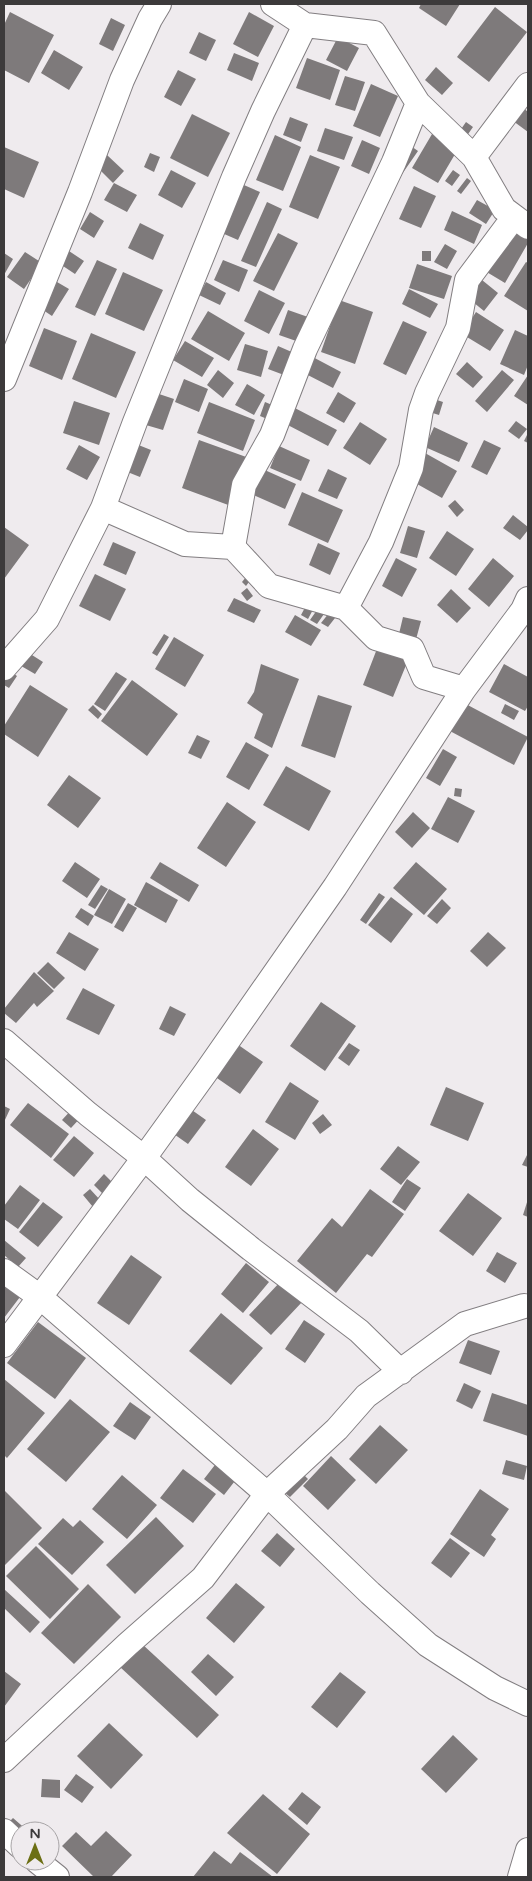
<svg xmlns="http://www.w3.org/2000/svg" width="532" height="1881" font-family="'Varela Round',sans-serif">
  <rect width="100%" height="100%" fill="#efebee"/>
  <!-- building -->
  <path fill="#7e7a7b" d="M421 4H460L446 26 419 8Z
    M495 7 527 32 489 82 457 57Z
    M10 12 54 35 29 83 4 70V25Z
    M249 12 274 26 258 57 233 44Z
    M111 18 125 25 113 51 99 44Z
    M199 32 216 40 206 61 189 53Z
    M338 37 359 48 347 71 326 60Z
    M54 50 83 67 69 90 41 73Z
    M234 53 259 63 252 81 227 70Z
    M307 58 340 70 330 100 296 88Z
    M436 67 453 83 442 95 425 80Z
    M178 70 196 79 181 106 164 97Z
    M345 76 365 82 355 111 335 105Z
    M371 84 398 96 380 137 353 126Z
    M520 105 528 112V132L509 118Z
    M192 114 230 133 208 177 170 158Z
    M290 117 308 124 301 142 283 135Z
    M466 122 473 127 464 140 457 135Z
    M325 128 353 137 344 160 317 151Z
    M435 129 461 144 438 183 412 168Z
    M275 135 301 147 283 191 256 180Z
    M362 140 380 148 369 174 351 166Z
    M408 144 418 151 400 177Z
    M4 147 39 162 24 198 4 189Z
    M150 153 160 157 154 172 144 167Z
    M107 155 124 171 113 183 96 166Z
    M310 155 340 167 318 219 289 207Z
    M171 170 196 183 182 208 158 195Z
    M453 170 460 175 452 186 445 181Z
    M467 178 471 181 461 194 457 191Z
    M237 182 260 192 238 240 215 230Z
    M114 183 137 195 127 212 104 200Z
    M414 186 436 196 421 228 399 219Z
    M477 200 495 210 486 224 469 213Z
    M267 202 282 209 256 267 241 261Z
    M452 211 482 225 474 244 444 230Z
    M90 212 104 221 94 238 80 229Z
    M140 223 164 235 153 260 128 248Z
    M510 227 528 238V243L505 283 485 271Z
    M278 233 298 243 274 291 253 281Z
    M445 244 457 251 447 269 434 262Z
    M66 249 84 261 75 274 57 262Z
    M422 251H431V261H422Z
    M25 252 42 263 24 289 7 277Z
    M4 253 13 259 4 275Z
    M97 260 117 269 95 316 75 307Z
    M223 260 248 270 239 292 214 280Z
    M526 262 528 263V311L504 296Z
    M417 264 452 276 444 299 409 288Z
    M123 272 163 290 144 331 105 314Z
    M482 280 498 293 484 311 468 298Z
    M57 282 69 289 52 316 40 308Z
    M206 282 226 293 220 305 199 295Z
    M409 289 438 304 430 318 402 304Z
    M259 290 285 303 269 334 244 321Z
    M339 300 373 312 355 364 321 352Z
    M288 310 308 317 299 342 279 335Z
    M208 311 245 333 229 361 191 339Z
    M476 312 504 330 490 351 462 334Z
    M403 321 427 332 406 375 383 364Z
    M44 328 77 341 62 380 29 366Z
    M515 330 528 336V365L524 375 500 364Z
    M91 333 136 352 116 398 72 379Z
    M185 341 214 358 202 377 173 360Z
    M245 344 268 351 261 377 237 370Z
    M278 346 294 353 284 375 268 369Z
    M309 355 341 372 333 388 300 371Z
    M467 362 483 377 473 388 456 374Z
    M218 370 234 383 223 398 207 385Z
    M502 370 514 380 487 412 475 401Z
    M528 375V405L514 396Z
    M184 379 208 389 199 412 175 402Z
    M247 384 265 395 254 415 235 405Z
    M150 391 174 399 163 430 139 423Z
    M338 392 356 403 344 423 326 413Z
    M428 397 443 402 439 415 423 410Z
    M74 401 110 413 99 445 63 433Z
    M209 402 255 420 243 451 197 433Z
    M265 402 277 407 272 421 260 416Z
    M291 406 337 430 328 446 282 422Z
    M516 421 527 429 519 439 508 431Z
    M360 422 387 439 370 465 343 448Z
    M434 427 468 443 459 462 425 447Z
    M528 433V443L524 441Z
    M199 440 249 458 231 506 182 488Z
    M484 440 501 448 487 475 471 467Z
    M136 444 151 450 140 477 125 471Z
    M79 445 100 457 87 480 66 469Z
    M279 446 310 460 301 481 270 468Z
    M425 453 457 471 442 498 410 480Z
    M258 467 296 484 285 509 247 492Z
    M328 469 347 478 337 499 318 491Z
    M302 492 343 510 328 543 288 525Z
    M455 500 464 510 457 517 448 506Z
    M513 515 528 527V530L520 540 503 528Z
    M408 526 425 531 417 558 400 553Z
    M4 527 29 545 4 579Z
    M447 531 474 549 456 576 429 558Z
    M113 542 136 552 126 575 103 565Z
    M318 543 340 553 330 575 309 565Z
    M396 558 417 569 402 597 382 586Z
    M493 558 514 576 489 607 468 589Z
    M250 572 254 575 246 586 242 582Z
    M95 574 126 589 110 621 79 606Z
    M247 588 253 596 247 601 241 593Z
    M451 589 471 608 457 623 437 605Z
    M234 598 261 610 254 623 227 611Z
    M309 600 316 604 308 619 301 615Z
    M317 610 324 614 317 624 310 620Z
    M329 613 335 618 328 627 321 623Z
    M295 615 321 630 311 646 285 632Z
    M403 617 421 621 415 643 398 638Z
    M164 634 169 637 157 656 152 653Z
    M174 637 204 655 185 687 155 669Z
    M380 641 411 653 393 697 363 685Z
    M24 650 43 662 35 674 16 663Z
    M261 664 299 679 272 748 254 738 263 714 247 703 254 692Z
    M504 664 528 677V706L525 711 489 692Z
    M10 671 17 676 9 688 4 685V680Z
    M116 672 127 679 105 711 94 704Z
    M132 680 178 714 147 756 101 721Z
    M30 685 68 709 38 757 4 734V726Z
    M318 695 352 706 335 758 301 746Z
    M462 702 528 737 514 765 448 730Z
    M505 704 519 711 514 720 501 713Z
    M93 705 102 714 98 719 88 710Z
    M197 735 210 741 201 759 188 753Z
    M246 742 269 755 249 790 226 777Z
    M443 749 457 757 440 786 426 778Z
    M286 766 331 791 309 831 263 805Z
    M69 775 101 798 78 828 47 805Z
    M455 788 462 789 461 797 454 796Z
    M448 797 475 811 458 843 431 829Z
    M227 802 256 822 226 867 197 848Z
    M413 812 430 828 412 848 395 832Z
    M75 862 100 879 87 898 62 881Z
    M160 862 199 885 189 902 150 878Z
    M416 862 447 889 424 915 393 888Z
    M146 882 178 900 166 923 134 905Z
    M101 885 108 889 95 909 88 905Z
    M109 889 126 899 112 924 94 915Z
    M379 893 385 897 366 924 360 920Z
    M391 897 413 914 391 943 368 925Z
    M442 899 451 908 437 924 427 916Z
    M128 903 137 908 123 932 114 927Z
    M81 908 94 916 88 926 75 917Z
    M69 932 99 949 85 971 56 953Z
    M488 932 506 948 487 967 470 951Z
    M48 962 65 978 54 989 37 973Z
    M34 972 54 991 37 1007 34 1003 16 1023 4 1013V1009Z
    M83 988 115 1005 99 1035 66 1019Z
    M321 1002 356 1026 325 1071 290 1046Z
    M170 1006 186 1014 174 1036 159 1029Z
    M349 1043 360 1050 349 1066 338 1058Z
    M237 1044 263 1062 240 1094 214 1076Z
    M290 1082 319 1101 295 1140 265 1122Z
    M446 1087 484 1103 468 1141 430 1125Z
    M28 1103 69 1134 51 1158 10 1125Z
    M4 1106 10 1109 4 1122Z
    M74 1107 83 1115 71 1128 62 1120Z
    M189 1108 206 1120 188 1144 171 1132Z
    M323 1114 332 1125 320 1134 312 1123Z
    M253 1129 279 1149 251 1186 225 1167Z
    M74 1136 94 1153 74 1177 53 1160Z
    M398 1146 420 1162 401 1185 380 1169Z
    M528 1153V1167L522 1165Z
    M104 1174 115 1185 105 1196 94 1185Z
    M407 1179 421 1188 405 1211 392 1202Z
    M20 1185 40 1200 18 1229 4 1219V1206Z
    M90 1189 101 1201 93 1207 83 1195Z
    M370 1189 404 1214 372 1257 367 1254 336 1293 297 1261 332 1218 342 1227Z
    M468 1193 502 1218 473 1256 439 1231Z
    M528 1199V1217L523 1215Z
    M43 1202 63 1217 38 1247 19 1232Z
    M4 1240 26 1258 18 1267 4 1255Z
    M497 1252 517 1263 505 1283 486 1271Z
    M131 1255 162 1277 129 1325 97 1303Z
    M246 1263 269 1282 243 1313 221 1294Z
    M4 1279 23 1293 4 1318Z
    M281 1281 303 1301 271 1335 249 1315Z
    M221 1313 263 1348 231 1385 189 1351Z
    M304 1320 325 1334 305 1363 285 1349Z
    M38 1322 86 1358 55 1399 7 1363Z
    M468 1340 500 1351 491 1375 459 1363Z
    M4 1379 45 1413 7 1458 4 1455Z
    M464 1383 481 1391 472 1409 456 1401Z
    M492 1393 528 1405V1436L483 1421Z
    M70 1399 110 1432 66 1482 27 1449Z
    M130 1402 151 1417 135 1440 113 1426Z
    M380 1425 408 1450 376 1484 349 1459Z
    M331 1456 356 1480 328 1510 303 1486Z
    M506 1460 527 1466 524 1480 502 1474Z
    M218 1461 238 1477 224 1495 204 1479Z
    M183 1469 216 1494 193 1523 160 1498Z
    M298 1469 308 1479 290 1497 280 1489Z
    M122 1475 157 1505 127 1539 92 1509Z
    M480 1489 509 1509 491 1535 496 1539 484 1557 450 1534Z
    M4 1490 42 1528 4 1566Z
    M156 1517 184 1546 135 1594 106 1565Z
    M63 1518 73 1527 80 1520 104 1542 72 1575 38 1544Z
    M277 1533 295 1549 280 1567 261 1551Z
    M450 1538 470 1553 451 1578 431 1563Z
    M36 1546 79 1589 50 1619 6 1576Z
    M236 1583 265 1607 234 1643 206 1618Z
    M88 1584 121 1617 74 1664 41 1633Z
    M4 1589 40 1622 30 1633 4 1608Z
    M142 1644 219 1715 197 1738 120 1667Z
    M208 1654 234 1677 216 1696 191 1672Z
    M4 1671 21 1684 4 1707Z
    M340 1672 366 1692 337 1728 311 1707Z
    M109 1723 143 1755 111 1789 77 1756Z
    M453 1735 478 1759 446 1793 421 1769Z
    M76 1774 94 1787 82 1803 64 1790Z
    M42 1779 60 1780V1798L41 1797Z
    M302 1792 321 1807 307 1825 288 1809Z
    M263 1794 310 1834 277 1874 227 1833Z
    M13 1818 28 1831H20L4 1827Z
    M106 1831 132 1855 111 1877H94L62 1846 76 1832 91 1846Z
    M214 1851 231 1864 240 1852 273 1877H193Z"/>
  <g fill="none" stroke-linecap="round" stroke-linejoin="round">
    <defs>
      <path id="minor" d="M273 4 305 25 374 33 418 103 474 157 504 209 528 227
        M474 157 528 85
        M4 379 80 192 122 80 150 19 159 4
        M103 508 185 544 233 547 244 485 272 435 305 349 394 162 418 103
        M233 547 269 586 346 608 376 638 412 649 424 677 464 689
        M346 608 381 542 411 468 421 410 427 393 458 328 467 280 514 217
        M4 668 47 619 103 508 135 422 234 177 263 111 305 25
        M4 1041 88 1114 144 1158 190 1200 251 1249 359 1331 401 1372
        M4 1271 40 1297 267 1494 370 1593 428 1645 495 1688 528 1704
        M4 1345 144 1158 206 1072 335 887 464 689 523 610 528 599
        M4 1760 128 1644 203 1578 267 1494 337 1429 366 1396 465 1324 524 1306
        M4 1831 20 1846
        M37 1861 57 1877
        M520 1877 528 1850"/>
    </defs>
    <!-- minor casing -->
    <use href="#minor" stroke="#827e81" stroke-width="26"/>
    <!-- minor -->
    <use href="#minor" stroke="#fff" stroke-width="24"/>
  </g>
  <!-- border -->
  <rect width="532" height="1881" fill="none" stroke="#3c3a3b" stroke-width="10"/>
  <!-- north arrow -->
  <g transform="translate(35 1846)"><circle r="24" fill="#efebee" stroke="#a7a4a6"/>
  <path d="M0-4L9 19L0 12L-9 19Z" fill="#6c6f14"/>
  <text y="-8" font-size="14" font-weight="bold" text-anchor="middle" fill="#3c3a3b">N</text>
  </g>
</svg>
